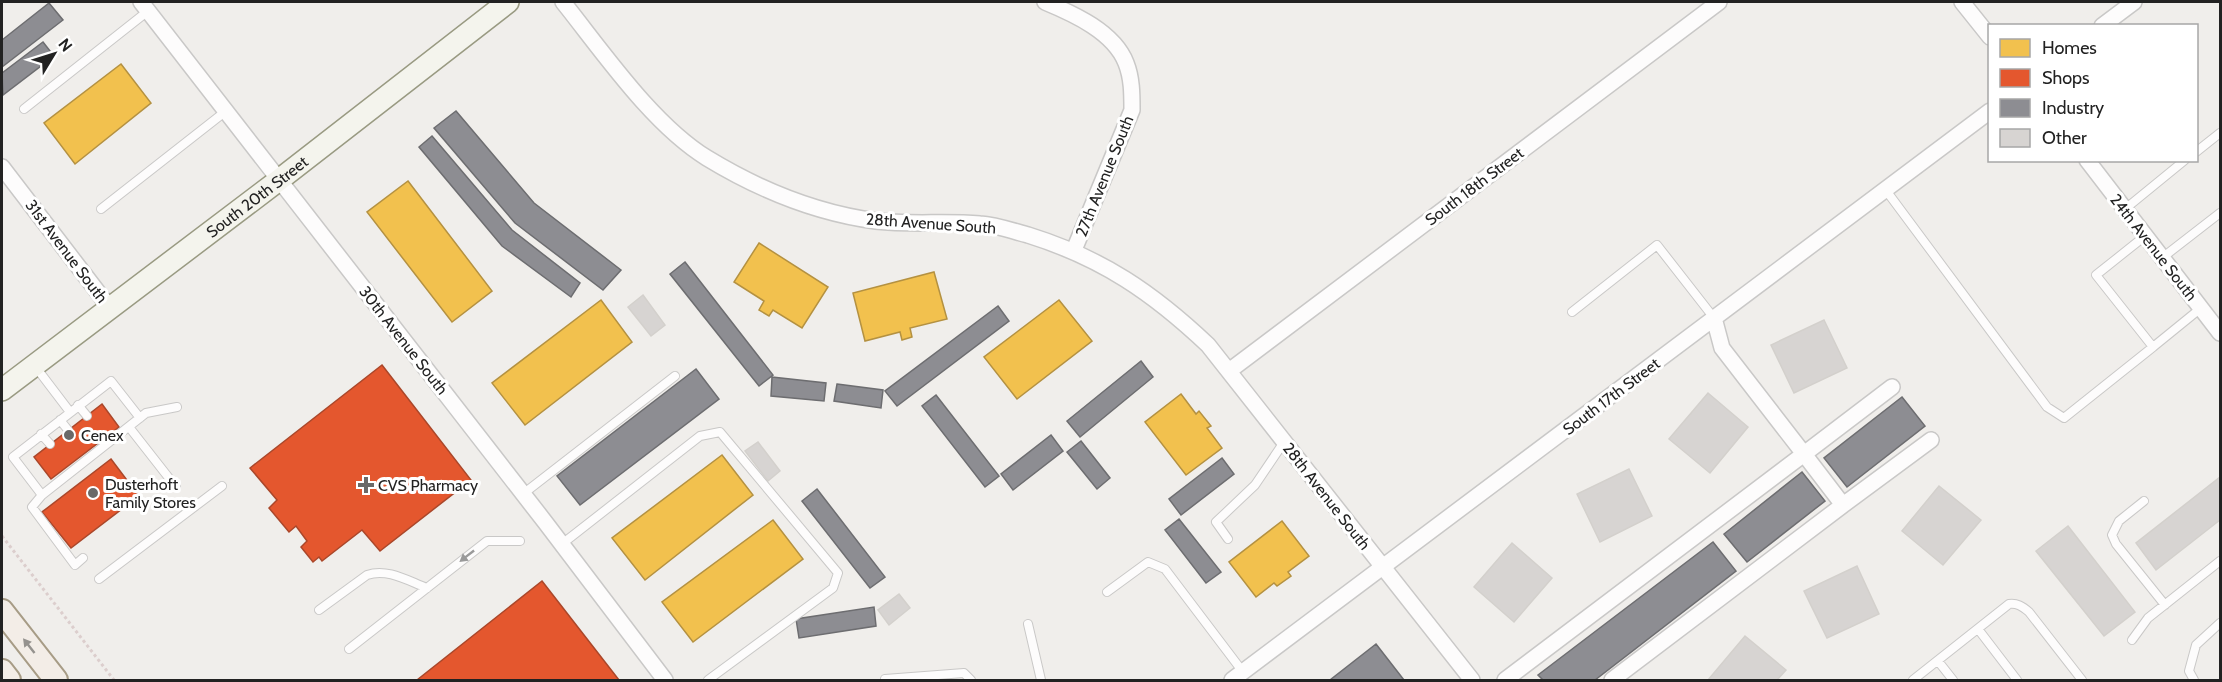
<svg xmlns="http://www.w3.org/2000/svg" width="2222" height="682" font-family="Cabin,sans-serif">
  <rect width="100%" height="100%" fill="#f0eeeb"/>
  <!-- homes -->
  <path fill="#f2c14e" stroke="#b49141" stroke-width="1.5" d="M121 64 151 103 75 164 44 123Z
    M408 181 492 291 452 322 367 212Z
    M759 243 828 287 802 328 773 310 769 316 759 310 764 301 734 282Z
    M934 272 947 319 910 328 912 337 902 340 900 332 865 341 853 293Z
    M601 300 632 342 525 425 492 383Z
    M1059 300 1092 341 1017 399 984 357Z
    M1181 394 1196 414 1199 411 1211 426 1207 428 1222 448 1186 475 1145 422Z
    M722 455 753 495 645 580 612 538Z
    M773 520 803 559 693 642 662 602Z
    M1282 521 1309 556 1288 572 1291 576 1277 586 1274 583 1256 597 1229 562Z"/>
  <!-- shops -->
  <path fill="#e4572e" stroke="#aa472a" stroke-width="1.5" d="M382 365 471 480 380 551 362 530 322 561 319 557 313 562 301 547 307 541 296 526 289 532 269 508 277 500 250 468Z
    M102 404 119 427 51 479 34 457Z
    M111 459 139 496 71 548 42 512Z
    M542 581 619 680H417Z"/>
  <!-- industry -->
  <path fill="#8d8d92" stroke="#6d6d70" stroke-width="1.5" d="M49 3 63 20 2 67V40Z
    M43 42 54 56 3 95 2 73Z
    M456 111 534 203 621 270 603 290 515 223 434 128Z
    M432 136 512 230 580 283 571 297 502 246 419 147Z
    M685 262 773 375 759 386 670 274Z
    M998 306 1009 321 897 406 885 391Z
    M1141 361 1153 377 1080 437 1067 421Z
    M696 369 719 399 580 505 557 476Z
    M772 377 826 383 824 401 771 396Z
    M837 384 883 390 881 408 834 401Z
    M936 395 999 476 985 487 922 406Z
    M1902 397 1925 426 1847 487 1824 458Z
    M1051 435 1063 451 1013 490 1001 474Z
    M1081 441 1110 478 1097 489 1067 452Z
    M1222 458 1234 474 1181 515 1169 499Z
    M1802 472 1825 501 1747 562 1724 534Z
    M817 489 885 577 870 588 802 501Z
    M1179 519 1221 572 1206 583 1165 530Z
    M1713 542 1736 571 1595 680H1543L1538 675Z
    M874 607 876 626 799 638 796 619Z
    M1376 644 1404 680H1330Z"/>
  <!-- building -->
  <path fill="#d7d4d2" stroke="#d3d0cc" stroke-width="1.5" d="M643 295 665 325 651 336 628 307Z
    M1824 320 1847 368 1794 393 1771 345Z
    M1708 393 1748 427 1710 473 1669 439Z
    M758 442 780 471 768 481 745 451Z
    M1629 469 1652 516 1600 542 1577 494Z
    M2220 477V520L2156 570 2136 543Z
    M1939 486 1981 520 1943 565 1902 531Z
    M2068 526 2135 612 2104 636 2036 551Z
    M1512 543 1552 578 1514 622 1474 587Z
    M1857 566 1879 614 1827 638 1804 591Z
    M899 594 910 608 889 625 878 610Z
    M1745 636 1786 670 1777 680H1708Z"/>
  <g fill="none" stroke-linecap="round" stroke-linejoin="round">
    <defs>
      <path id="lane" d="M24 109 148 11
        M2196 152 2220 133
        M1885 189 2047 407 2064 418 2153 347 2096 275 2145 236
        M101 209 226 111
        M2125 209 2185 160
        M2162 258 2220 213
        M1572 312 1657 245 1714 318
        M2153 347 2201 308
        M35 366 70 412
        M78 405 87 416
        M140 418 111 381 13 457 42 495 146 413 177 407
        M60 420 68 430
        M129 427 176 487
        M41 434 50 444
        M523 494 675 376
        M42 495 32 507 75 565 83 558
        M2144 501 2119 521 2112 535 2116 544 2165 605
        M1228 539 1216 522 1255 485 1284 442
        M562 544 700 436 720 432 838 573 833 588 708 680
        M99 579 222 486
        M1107 592 1148 562 1165 569 1243 672
        M319 610 367 575C388 568 408 581 427 588
        M1028 624 1041 680
        M1978 629 2017 680
        M2132 640 2148 618 2220 561
        M349 649 487 541H520
        M1938 661 1953 680
        M885 679 964 673 971 680
        M1913 680 2009 604C2017 603 2022 606 2029 612L2082 680
        M2194 680 2189 671 2196 645 2220 623"/>
      <path id="street" d="M141 2 545 522 665 680
        M563 2C603 52 652 124 707 158 758 189 816 213 876 221 910 225 945 221 980 224 996 225 1013 231 1028 235 1102 258 1153 293 1208 345L1472 680
        M1045 2C1074 14 1114 32 1126 63 1132 78 1132 94 1132 110L1074 250
        M1962 2 1990 37
        M2102 26 2134 2
        M2087 160 2220 333
        M2 167 110 308
        M1714 318 1722 348 1804 454 1892 387
        M1229 371 1719 2
        M1232 680 1990 111
        M1505 680 1804 454 1843 505 1931 440
        M1612 680 1843 505"/>
      <g id="secondary">
        <path id="s1" d="M2 390 279 180 508 2"/>
      </g>
      <path id="primary" d="M2 611 56 680
        M2 671 9 680"/>
    </defs>
    <!-- lane casing -->
    <use href="#lane" stroke="#c9c8c7" stroke-width="10"/>
    <!-- street casing -->
    <use href="#street" stroke="#c9c8c7" stroke-width="18"/>
    <!-- secondary casing -->
    <use href="#secondary" stroke="#999a82" stroke-width="24"/>
    <!-- primary casing -->
    <use href="#primary" stroke="#a79c86" stroke-width="26"/>
    <!-- path -->
    <path stroke="#dccecd" stroke-width="3" stroke-dasharray="3 3" stroke-linecap="butt" d="M2 536 114 680"/>
    <!-- lane -->
    <use href="#lane" stroke="#fdfcfc" stroke-width="8"/>
    <!-- street -->
    <use href="#street" stroke="#fdfcfc" stroke-width="15"/>
    <!-- secondary -->
    <use href="#secondary" stroke="#f4f4ed" stroke-width="21"/>
    <!-- primary -->
    <use href="#primary" stroke="#f3ede7" stroke-width="22"/>
  </g>
  <!-- one-way arrows -->
  <defs><path id="oneway-solid" d="M-6-.8H1V-3.2L6.5 0L1 3.2V.8H-6Z" transform="scale(1.5)"/></defs>
  <use fill="#9a9a9a" href="#oneway-solid" transform="translate(467 556) rotate(142)"/>
  <use fill="#95928e" href="#oneway-solid" transform="translate(29 646) rotate(-128)"/>
  <!-- markers -->
  <g fill="#6a6968" stroke="#fff" stroke-width="2">
    <circle cx="69" cy="435" r="6"/>
    <path d="M363 476h6v6h6v6h-6v6h-6v-6h-6v-6h6z"/>
    <circle cx="93" cy="493" r="6"/>
  </g>
  <g text-anchor="middle" stroke-width="6" stroke-linejoin="round" paint-order="stroke">
    <!-- street labels -->
    <g font-size="16" fill="#222" stroke="#fff">
      <text transform="translate(1104 176) rotate(-68)" y="6">27th Avenue South</text>
      <text transform="translate(1474 186) rotate(-37)" y="6">South 18th Street</text>
      <text dy="6" stroke="none"><textPath href="#s1" startOffset="320">South 20th Street</textPath></text>
      <text transform="translate(931 223) rotate(4)" y="6">28th Avenue South</text>
      <text transform="translate(2154 247) rotate(52)" y="6">24th Avenue South</text>
      <text transform="translate(67 251) rotate(53)" y="6">31st Avenue South</text>
      <text transform="translate(404 340) rotate(52)" y="6">30th Avenue South</text>
      <text transform="translate(1611 396) rotate(-37)" y="6">South 17th Street</text>
      <text transform="translate(1327 496) rotate(52)" y="6">28th Avenue South</text>
    </g>
    <!-- poi labels -->
    <g font-size="16" fill="#222" stroke="#fff" text-anchor="start">
      <text x="81" y="441">Cenex</text>
      <text x="105" y="490">Dusterhoft<tspan x="105" dy="18">Family Stores</tspan></text>
      <text x="378" y="491">CVS Pharmacy</text>
    </g>
  </g>
  <!-- border -->
  <rect width="2222" height="682" fill="none" stroke="#222222" stroke-width="6"/>
  <!-- legend -->
  <rect x="1988" y="24" width="210" height="138" fill="#ffffff" stroke="#a7a7a7" stroke-width="1.5"/>
  <rect x="2000" y="39" width="30" height="18" fill="#f2c14e" stroke="#a7a7a7" stroke-width="1.5"/>
  <text x="2042" y="54" font-size="18" fill="#222222">Homes</text>
  <rect x="2000" y="69" width="30" height="18" fill="#e4572e" stroke="#a7a7a7" stroke-width="1.5"/>
  <text x="2042" y="84" font-size="18" fill="#222222">Shops</text>
  <rect x="2000" y="99" width="30" height="18" fill="#8d8d92" stroke="#a7a7a7" stroke-width="1.5"/>
  <text x="2042" y="114" font-size="18" fill="#222222">Industry</text>
  <rect x="2000" y="129" width="30" height="18" fill="#d7d4d2" stroke="#a7a7a7" stroke-width="1.5"/>
  <text x="2042" y="144" font-size="18" fill="#222222">Other</text>
  <!-- north arrow -->
  <g transform="translate(54 54) rotate(52)" stroke="#ffffff" stroke-width="4.5" paint-order="stroke">
  <path d="M0-4.5L10 22L0 15L-10 22Z" fill="#222222"/>
  <text y="-9" font-size="16" font-weight="bold" text-anchor="middle" fill="#222222">N</text>
  </g>
</svg>
